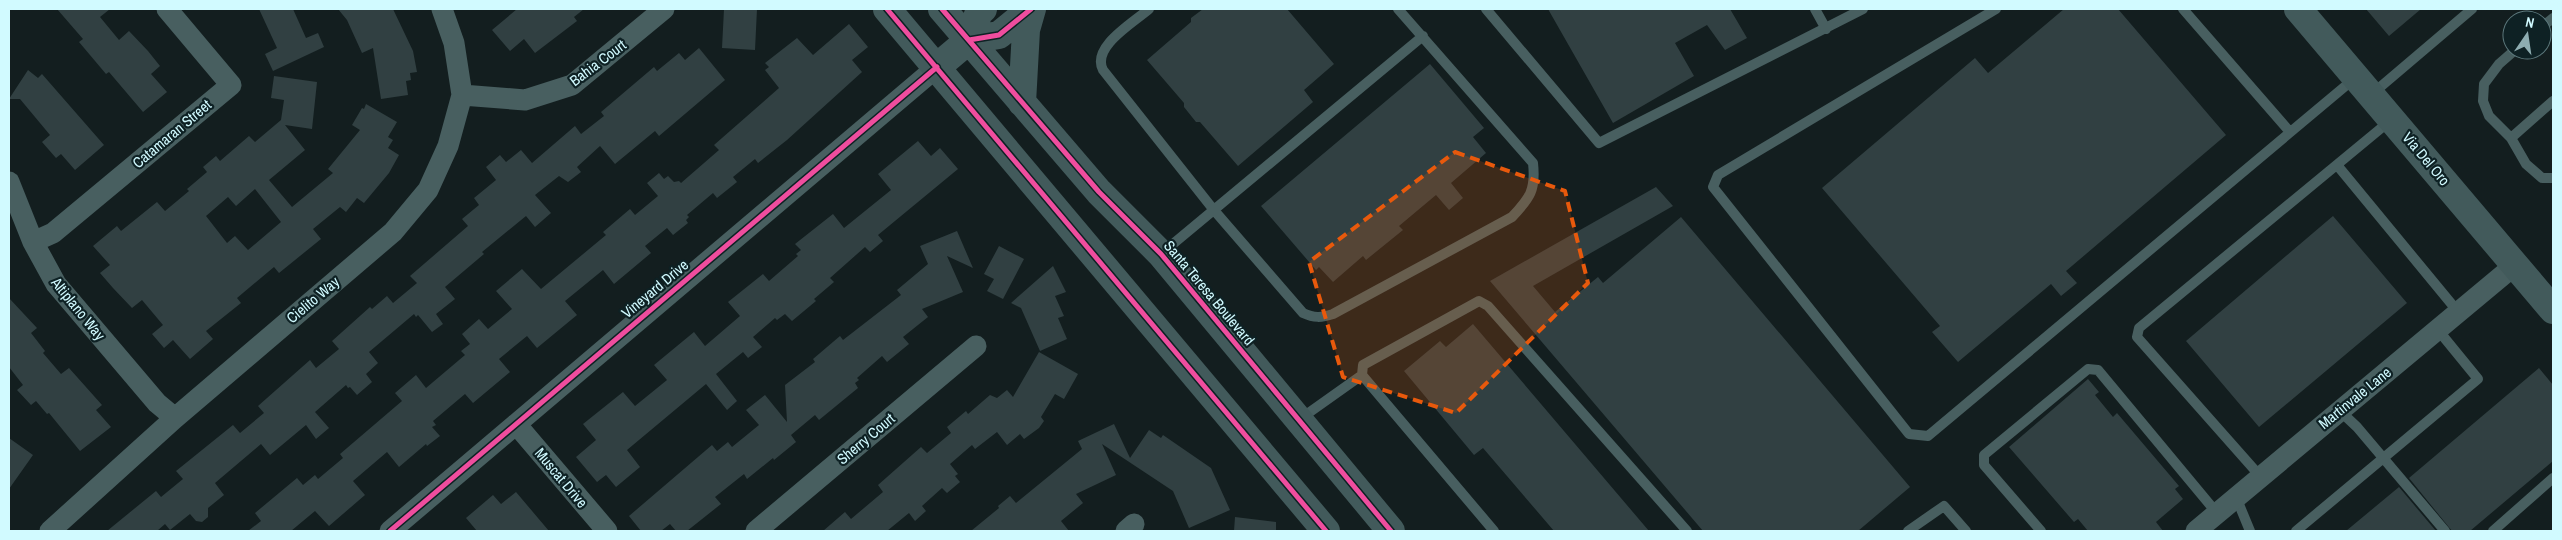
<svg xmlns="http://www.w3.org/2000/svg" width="2562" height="540" font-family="'Archivo Narrow',sans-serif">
  <rect width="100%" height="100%" fill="#131e1f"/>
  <!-- building -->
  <path fill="#314042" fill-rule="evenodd" d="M57 9H110L100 17 119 40 129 31 148 51 160 66 151 74 167 92 143 112 109 72 106 74 79 42 83 39Z
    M259 9H293L306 38 318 33 324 47 273 71 265 54 277 48Z
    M338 9H393L413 51 417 72 410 73 411 80 406 81 408 95 381 99 373 48 362 53 347 20Z
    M517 9H584L574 17 577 21 535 53 524 39 510 51 492 30Z
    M724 9H757L755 50 722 48Z
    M1203 9H1287L1334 64 1304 90 1313 102 1238 166 1200 122H1196L1184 107V103L1147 60 1191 22V18Z
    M1548 9H1730L1747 38 1725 50 1707 25 1675 43 1694 76 1613 123Z
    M2064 9H2118L2226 135 2066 271 2077 283 2061 296 2051 284 1958 362 1932 332 1940 326 1822 188 1975 58 1988 73Z
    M2366 9H2421L2389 36Z
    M849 24 868 47 852 60 862 72 787 140 758 163 755 159 733 177 737 182 717 198 713 193 687 215 689 217 686 220 688 223 673 235 667 228 645 246 651 253 614 284 603 270 565 301 577 315 537 348 527 336 499 359 510 372 473 403 465 394 433 421 436 425 432 427 440 436 427 446 426 444 399 467 387 452 353 481 365 495 329 526 315 511 291 531H248L261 521 255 513 297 478 303 485 315 475 318 479 343 458 340 454 402 401 395 393 416 375 426 388 465 355 461 351 470 344 462 334 479 319 488 329 512 309 496 291 522 269 541 289 606 235 603 232 630 209 635 215 658 196 647 183 659 173 664 179 668 176 674 182 679 181 681 183 719 150 714 145 779 88 765 70 769 67 765 63 797 38 813 55Z
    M699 48 725 80 659 136 655 131 615 164 600 146 577 167 581 172 568 182 559 176 535 195 551 213 535 227 526 216 482 252 484 254 445 287 455 299 436 314 443 324 432 332 418 315 416 317 414 314 369 352 378 363 366 374 372 382 357 395 350 387 348 388 346 385 315 412 329 428 316 439 306 425 270 455 261 444 215 483 224 495 208 508V517L202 522 196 521 190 514 170 530 165 524 157 531H107L156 491 161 497 183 479 176 471 233 425 240 433 264 413 258 406 310 360 316 368 339 349 332 341 370 307 372 309 387 296 393 303 417 283 410 276 468 226 462 219 479 205 474 198 496 180 486 167 500 155 506 162 521 150 532 163 575 126 581 134 604 116 601 112 654 67 657 71 679 53 685 60Z
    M1430 64 1484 128 1473 137 1486 153 1451 183 1463 198 1449 210 1436 195 1399 226 1403 230 1366 260 1363 256 1333 282 1319 267 1316 270 1261 206Z
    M28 70 38 78 42 74 104 145 75 170 61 154 56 158 42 142 50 135 20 99H9Z
    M274 76 317 82 312 129 285 125 305 150 269 180 292 207 333 173 328 169 360 130 352 125 362 108 364 109 366 104 397 122 388 137 393 140 388 148 399 155 389 173 364 203 357 198 346 212 340 207 313 229 321 239 279 273 274 267 237 298 241 303 206 331 213 339 190 359 173 340 164 348 152 334 163 325 142 300 132 308 113 288 100 273 110 265 93 246 117 226 121 231 157 202 165 211 189 191 187 189 207 172 203 167 216 156 220 161 249 136 255 142 281 120 284 100 271 98ZM255 189 281 222 248 250 235 236 227 243 206 216 228 197 236 206Z
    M918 141 931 156 940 148 958 169 878 235 883 241 870 252 865 247 830 278 834 282 814 299 816 301 792 321 785 314 777 320 775 318 753 337 762 347 748 358 743 352 716 374 737 401 727 410 706 384 627 450 640 467 616 487 606 475 597 482 576 457 596 440 583 424 623 392 635 406 667 380 654 365 694 332 705 346 740 316 728 302 763 274 769 281 798 256 796 254 801 250 795 244 833 214 844 228 891 190 878 174Z
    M1656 187 1673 206 1533 286 1555 312 1598 277 1603 283 1681 217 1910 487 1858 531H1703L1490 281Z
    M2333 216 2407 303 2259 427 2186 341Z
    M957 231 973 268 947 256 963 292 922 309 928 317 903 337 909 344 887 362 882 356 857 378 859 380 855 383 858 388 819 420 815 415 791 435 796 442 774 460 773 458 747 479 744 474 715 497 721 504 687 531H676L670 524 661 531H641L629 516 712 445 717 451 728 442 732 447 759 425 746 410 765 395 787 422 785 385 815 362 813 359 840 336 843 340 901 295 897 290 928 264 920 246Z
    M999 246 1024 259 1003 299 987 291 994 279 984 274Z
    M1053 266 1066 292 1055 296 1064 316 1058 318 1067 339 1040 351 1021 308 1011 303Z
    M9 298 37 328 31 333 45 351 43 353 61 374 69 368 102 405 96 410 111 427 80 451 49 413 47 414 36 401 31 405 17 390 23 385 9 367Z
    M1473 324 1649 531H1554L1483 448 1474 455 1404 371 1440 341 1446 347Z
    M1039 352 1078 374 1064 399 1055 394 1041 417 1044 421 1039 428 1024 439 1020 434 1007 445 997 432 975 449 972 445 950 464 958 474 955 476 960 482 947 493 942 488 922 506 926 511 915 521 909 513 887 531H823L845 512 851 519 883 492 878 485 921 447 927 453 951 433 947 427 966 411 968 414 990 395 997 398 1007 390 1013 397Z
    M2539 368 2553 385V461L2470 531H2452L2409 478Z
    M2088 379 2099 392 2095 395 2113 417 2117 413 2179 486 2175 489 2183 499 2156 522 2163 531H2088L2078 519 2074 522 2009 447Z
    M1114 424 1130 458 1149 430 1161 438 1163 435 1211 468 1230 510 1189 528 1173 491 1102 444 1116 475 1076 494 1083 503 1061 521 1069 531H971L999 508 998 506 1010 496 1016 503 1082 449 1078 441Z
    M9 438 33 455 9 489Z
    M2399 487 2436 531H2346Z
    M516 492 549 531H477L466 518 493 495 501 504Z
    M1235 517 1276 522V531H1234Z"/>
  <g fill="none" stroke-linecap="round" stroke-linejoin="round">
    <!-- lane -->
    <path stroke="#485f60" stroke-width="10" d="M1149 9C1133 23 1091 47 1103 70L1213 209 1303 313C1314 318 1321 318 1333 314L1512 217C1530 198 1536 190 1533 163L1398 9
      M1486 9 1599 143 1863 9
      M1815 9 1826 29
      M1996 9 1718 175 1713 187 1909 434 1928 436 2355 78
      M2183 9 2290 132
      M2542 27 2553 18
      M2515 50 2499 64 2484 84 2483 101 2489 116 2511 138 2526 164 2542 178H2553
      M2372 94 2472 9
      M2511 138 2553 101
      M2337 165 2459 313
      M1162 253 1423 36
      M2340 411 2357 427 2445 531
      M1300 419 1362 375
      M2260 476 2137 337 2139 328 2391 120
      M2236 497 2250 531
      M1494 531 1362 375 1363 365 1479 301 1488 306 1687 531
      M1908 531 1944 506 1966 531
      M2041 531 1984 465V455L2088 369 2098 370 2216 512
      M2296 531 2478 379 2438 330
      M2493 531 2553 478"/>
    <!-- street -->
    <path stroke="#485f60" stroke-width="21" d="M462 95 525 100 572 85 664 9
      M9 182 33 242 56 284 157 403 175 418
      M33 242 53 233 231 85 167 9
      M516 424 607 531
      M50 531 175 418 393 232 428 190 448 146 462 95 454 43 442 9
      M390 531 937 67
      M756 531 976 346
      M1126 531 1134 524
      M2196 531 2515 265"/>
    <!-- secondary -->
    <path stroke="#425a5b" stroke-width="28" d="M887 9 1326 531
      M942 9 1099 192 1161 254 1391 531
      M2298 9 2553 310
      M969 40 979 12 983 9
      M937 67 969 40 999 35 1031 9
      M1022 103 1026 30 1032 9"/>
    <defs>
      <path id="cycleway" d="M887 9 1326 531
        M942 9 1099 192 1161 254 1391 531
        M969 40 999 35 1031 9
        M390 531 937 67"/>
    </defs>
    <!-- cycleway casing -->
    <use href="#cycleway" stroke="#0e2124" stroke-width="8"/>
    <!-- cycleway -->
    <use href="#cycleway" stroke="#ef4d9e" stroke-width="5"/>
  </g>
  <!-- marked area -->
  <path fill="#e8590c" fill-opacity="0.2" stroke="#e8590c" stroke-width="4" stroke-dasharray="10 6" stroke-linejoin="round" d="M1455 152 1565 191 1588 283 1456 413 1343 377 1309 262Z"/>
  <g text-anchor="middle" stroke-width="4.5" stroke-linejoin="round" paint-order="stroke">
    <!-- street labels -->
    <g font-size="15" fill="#d1faff" stroke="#0e2124">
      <text transform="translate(598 63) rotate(-37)" y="5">Bahia Court</text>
      <text transform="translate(172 134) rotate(-40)" y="5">Catamaran Street</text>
      <text transform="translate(2426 159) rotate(50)" y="5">Via Del Oro</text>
      <text transform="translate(655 289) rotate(-40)" y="5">Vineyard Drive</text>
      <text transform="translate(1209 293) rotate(50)" y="5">Santa Teresa Boulevard</text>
      <text transform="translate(313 300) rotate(-40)" y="5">Cielito Way</text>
      <text transform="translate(78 309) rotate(51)" y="5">Altiplano Way</text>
      <text transform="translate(2355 398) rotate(-39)" y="5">Martinvale Lane</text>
      <text transform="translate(866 439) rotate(-40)" y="5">Sherry Court</text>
      <text transform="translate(561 478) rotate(50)" y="5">Muscat Drive</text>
    </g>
  </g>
  <!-- border -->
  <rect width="2562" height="540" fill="none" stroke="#d1faff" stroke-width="20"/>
  <!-- north arrow -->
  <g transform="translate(2527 35) rotate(13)"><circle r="24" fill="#0e2124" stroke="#5c787c"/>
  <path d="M0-4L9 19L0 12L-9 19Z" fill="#8eadb1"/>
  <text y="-8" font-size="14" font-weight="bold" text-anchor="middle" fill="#d1faff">N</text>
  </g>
</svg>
